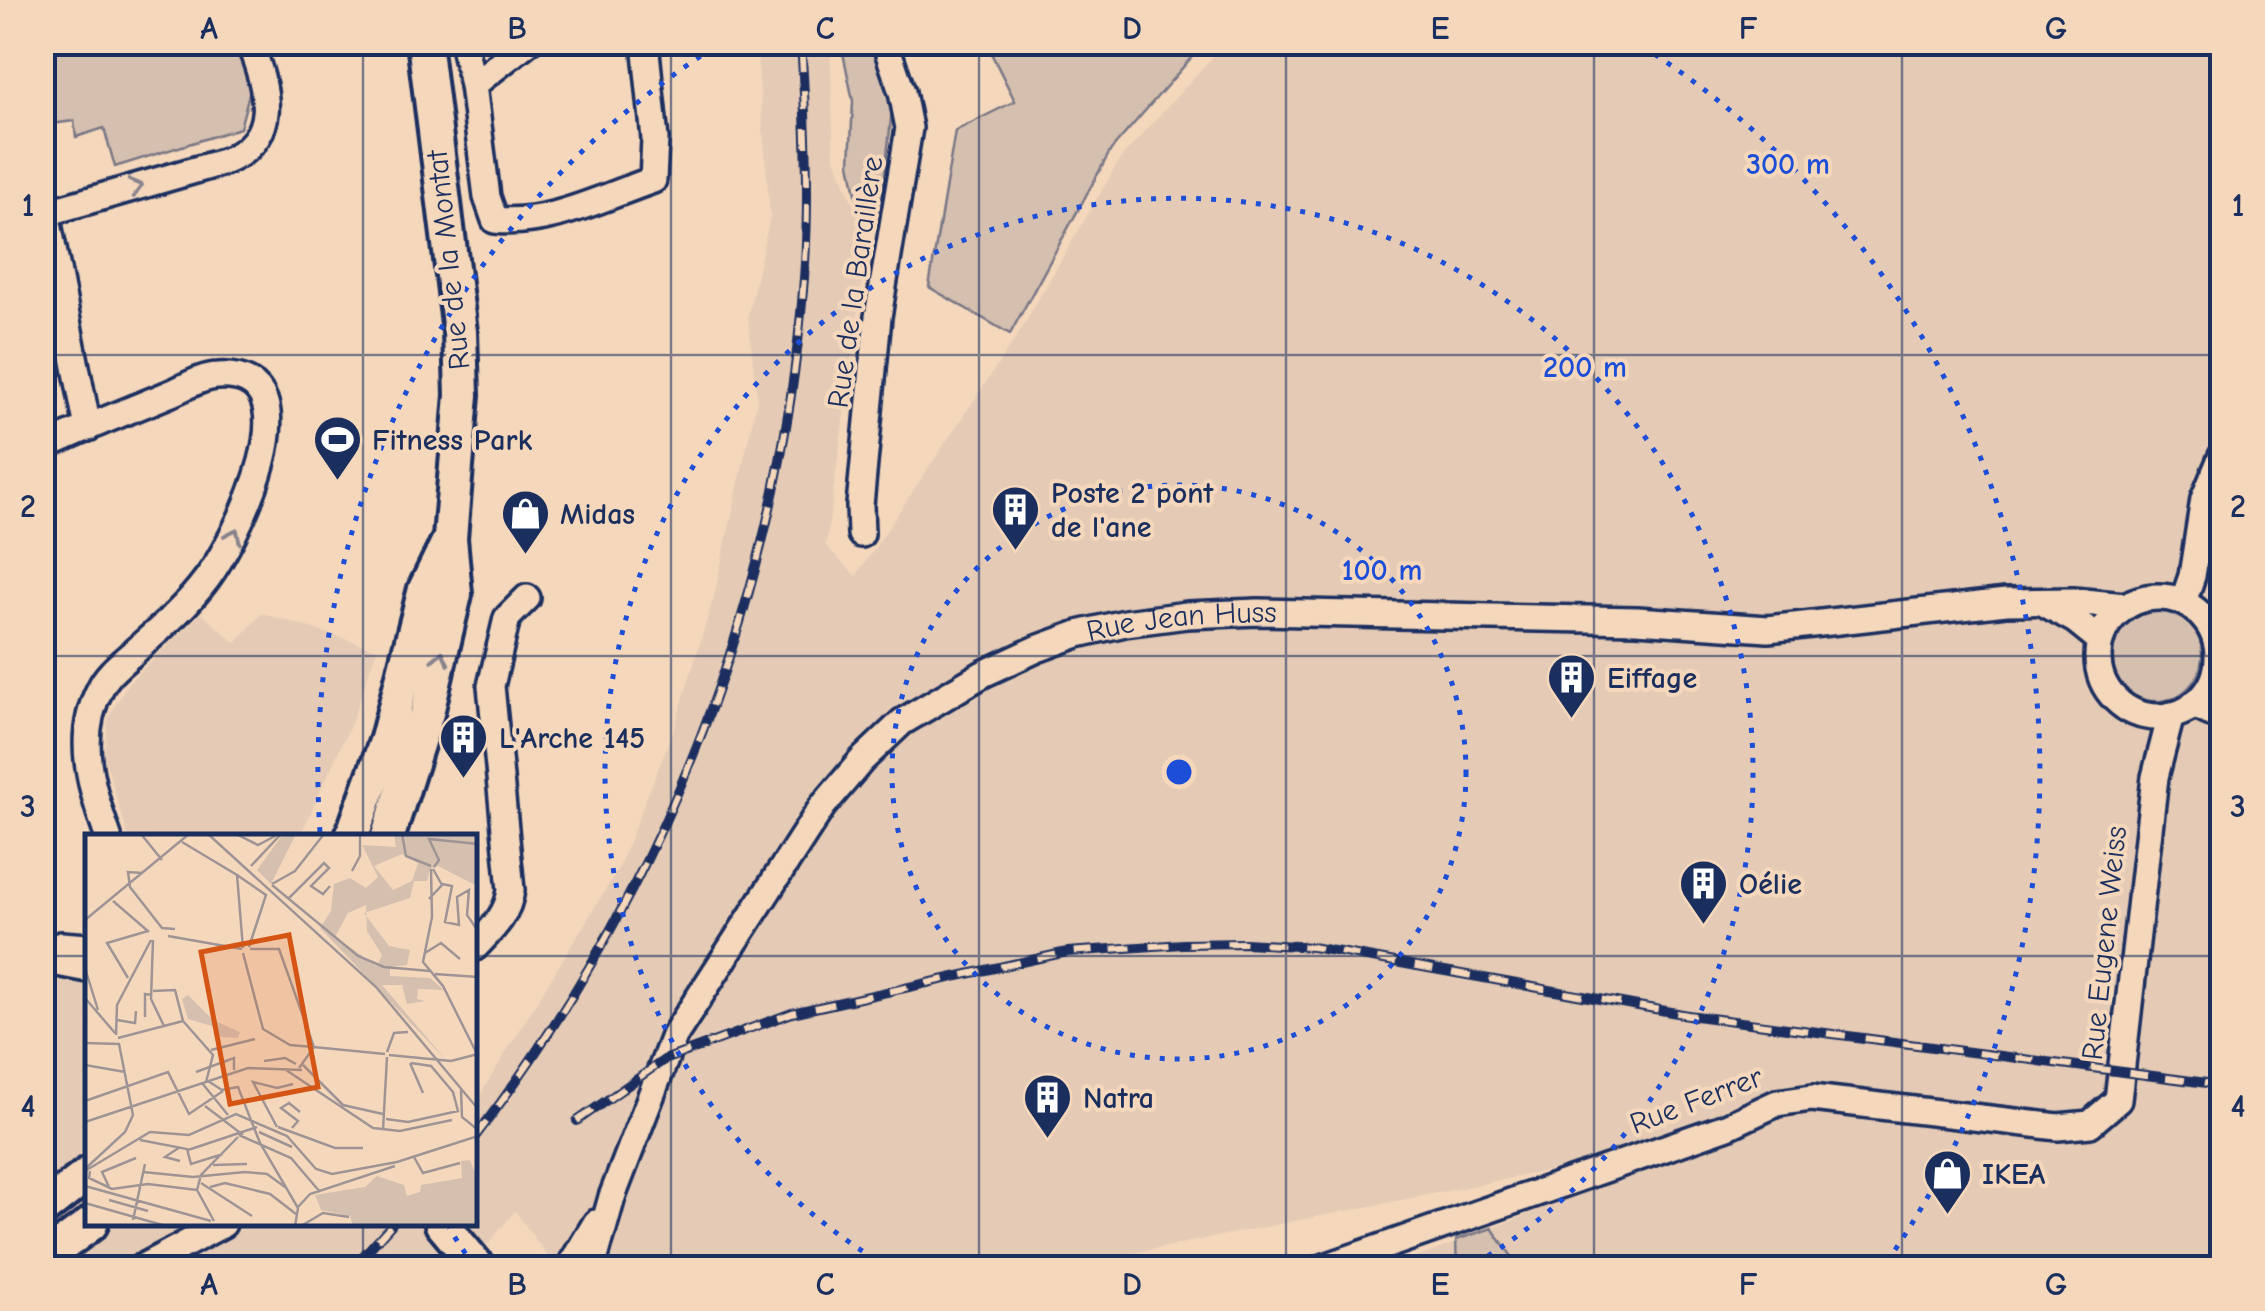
<svg xmlns="http://www.w3.org/2000/svg" width="2265" height="1311" font-family="'Comic Neue',sans-serif">
  <rect width="100%" height="100%" fill="#f5d8bc"/>
  <filter id="ink" filterUnits="userSpaceOnUse"><feTurbulence type="fractalNoise" baseFrequency=".01" numOctaves="2"/><feDisplacementMap in="SourceGraphic" scale="20" xChannelSelector="R" yChannelSelector="G"/><feConvolveMatrix kernelMatrix="1 2 1 2 8 2 1 2 1" color-interpolation-filters="sRGB"/></filter>
  <g filter="url(#ink)">
    <!-- built -->
    <path fill="#e5cbb5" d="M756 43H830L834 156 868 240 826 546 856 576 1017 336 1120 159 1225 43H2222V1268H1391L1728 1135 1059 1268H556L515 1211 469 1268H43L42 938 87 940 88 1224H475V1103L618 869 674 729 714 596 757 400 748 315 770 216Z
      M201 613 236 643 262 613 377 649 350 726 300 836H128L104 757 108 718 128 683Z"/>
    <!-- green -->
    <path fill="#d5bfaf" stroke="#787786" stroke-width="2.5" d="M998 42 1204 43 1111 150 1010 334 929 287 955 131 1015 101 988 47Z
      M42 43H233L251 86 240 128 115 167 104 128 76 137 74 121 51 124 43 98Z
      M841 43H874L889 87 892 110 881 211 859 209 850 163 853 101Z
      M2110 655a46 46 0 1 1 92 0a46 46 0 1 1-92 0Z
      M1492 1228 1520 1268H1457L1456 1240Z"/>
    <g fill="none" stroke-linecap="round" stroke-linejoin="round">
      <defs>
        <g id="minor">
          <path d="M463 42 473 85 487 197 495 220C548 226 603 197 653 180L655 139 645 42"/>
          <path d="M473 85 528 42"/>
          <path d="M46 213 88 428"/>
          <path d="M42 214 223 162C282 140 268 88 249 42"/>
          <path d="M42 448C83 428 126 412 169 394 184 388 202 376 218 376 322 370 235 542 206 580 186 607 161 628 136 650 123 662 107 673 100 689 75 737 91 789 108 836"/>
          <path d="M861 534 860 505 878 317 909 128 902 92 885 42"/>
          <circle cx="2158" cy="657" r="60"/>
          <path d="M2183 602 2192 576 2204 499 2222 456"/>
          <path d="M2044 603 2075 620 2100 640"/>
          <path d="M2193 705 2222 718"/>
          <path d="M475 947C492 929 508 915 511 890L491 686 507 618 527 598"/>
          <path d="M42 953 61 945 88 947"/>
          <path d="M42 960 88 969"/>
          <path d="M141 1268 223 1224"/>
          <path d="M569 1268 596 1223"/>
          <path id="s1" d="M592 1268 612 1197 674 1036 822 807 862 760 902 722 983 674 1037 649 1078 634 1125 623 1187 615 1258 612 1637 620 1768 629 2006 602 2073 601 2125 606"/>
          <path d="M1322 1268 1728 1126 1777 1103 1812 1098 2058 1127 2090 1124 2118 1100 2155 777 2171 715"/>
        </g>
        <path id="major" d="M352 836 387 739 425 589 450 538
          M388 836 427 713 455 594 450 538 462 395 460 332 424 42
          M42 1210 88 1174
          M442 1224 479 1268
          M42 1260 91 1224"/>
      </defs>
      <!-- minor casing -->
      <use href="#minor" stroke="#1b2f5e" stroke-width="32"/>
      <!-- major casing -->
      <use href="#major" stroke="#1b2f5e" stroke-width="40"/>
      <!-- minor -->
      <use href="#minor" stroke="#f5d8bc" stroke-width="25"/>
      <!-- major -->
      <use href="#major" stroke="#f5d8bc" stroke-width="32"/>
      <defs>
        <path id="rail" d="M577 1121 664 1060 792 1013 1067 952 1183 944 1245 943 1312 947 1688 1015 2222 1085
          M475 1137C666 888 781 591 804 278 810 199 806 121 801 42
          M352 1268 392 1224"/>
      </defs>
      <!-- rail casing -->
      <use href="#rail" stroke="#1b2f5e" stroke-width="10"/>
      <!-- rail -->
      <use href="#rail" stroke="#f5d8bc" stroke-width="6" stroke-dasharray="19" stroke-linecap="butt"/>
    </g>
    <!-- one-way arrows -->
    <defs><path id="oneway-chevron" d="M-2-3.5L2.5 0L-2 3.5" fill="none" stroke-width="1.6" stroke-linecap="round" stroke-linejoin="round" transform="scale(2.5)"/></defs>
    <g stroke="#88848d">
      <use href="#oneway-chevron" transform="translate(136 187) rotate(-16)"/>
      <use href="#oneway-chevron" transform="translate(234 535) rotate(-65)"/>
      <use href="#oneway-chevron" transform="translate(441 658) rotate(-77)"/>
    </g>
  </g>
  <!-- grid -->
  <path fill="none" stroke="#1b2f5e" stroke-width="2.5" stroke-opacity="0.55" d="M363 42V836M671 42V1268M979 42V1268M1286 42V1268M1594 42V1268M1902 42V1268M42 355H2222M42 656H2222M42 956H88M475 956H2222M363 1224V1268"/>
  <!-- distance rings -->
  <g fill="none" stroke="#1d4ed8" stroke-width="5" stroke-dasharray="5 10">
    <circle cx="1179" cy="772" r="287"/>
    <path d="M888 1267A574 574 0 1 1 1470 1267"/>
    <path d="M474 1266A861 861 0 0 1 449 1228M320 832A861 861 0 0 1 716 46M1642 46A861 861 0 0 1 1884 1266"/>
  </g>
  <!-- icons -->
  <defs>
    <symbol id="stadium-pin" viewBox="-11 -11 22 30"><path d="M0 17L-7.5 6A9.5 9.5 0 1 1 7.5 6Z" fill="#1b2f5e" stroke="#f5d8bc"/><path d="M0-5a6.5 5 0 1 0 0 10a6.5 5 0 1 0 0-10ZM-3.5-1.8h7v3.6h-7Z" fill="#fff"/></symbol>
    <symbol id="building-pin" viewBox="-11 -11 22 30"><path d="M0 17L-7.5 6A9.5 9.5 0 1 1 7.5 6Z" fill="#1b2f5e" stroke="#f5d8bc"/><path d="M-4-6H4V6H1V3H-1V6H-4ZM-2.5-4.3h1.7v1.8h-1.7ZM.8-4.3h1.7v1.8H.8ZM-2.5-1h1.7V.8h-1.7ZM.8-1h1.7V.8H.8Z" fill="#fff"/></symbol>
    <symbol id="shop-pin" viewBox="-11 -11 22 30"><path d="M0 17L-7.5 6A9.5 9.5 0 1 1 7.5 6Z" fill="#1b2f5e" stroke="#f5d8bc"/><path d="M-5-2.5h2.3a2.7 3.5 0 0 1 5.4 0H5L5.5 6h-11ZM-1.5-2.5h3a1.5 2.3 0 0 0-3 0Z" fill="#fff"/></symbol>
  </defs>
  <g fill-rule="evenodd">
    <use href="#stadium-pin" x="310" y="412" width="55" height="75"/>
    <use href="#building-pin" x="988" y="482" width="55" height="75"/>
    <use href="#shop-pin" x="498" y="486" width="55" height="75"/>
    <use href="#building-pin" x="1544" y="650" width="55" height="75"/>
    <use href="#building-pin" x="436" y="710" width="55" height="75"/>
    <use href="#building-pin" x="1676" y="856" width="55" height="75"/>
    <use href="#building-pin" x="1020" y="1070" width="55" height="75"/>
    <use href="#shop-pin" x="1920" y="1146" width="55" height="75"/>
  </g>
  <g text-anchor="middle" stroke-width="8" stroke-linejoin="round" paint-order="stroke">
    <!-- street labels -->
    <g font-size="30" fill="#1b2f5e" stroke="#f5d8bc">
      <text transform="translate(448 260) rotate(-96)" y="10">Rue de la Montat</text>
      <text transform="translate(855 282) rotate(-82)" y="10">Rue de la Baraillère</text>
      <text dy="10" stroke="none"><textPath href="#s1" startOffset="938">Rue Jean Huss</textPath></text>
      <text transform="translate(2104 943) rotate(-84)" y="10">Rue Eugene Weiss</text>
      <text transform="translate(1696 1100) rotate(-21)" y="10">Rue Ferrer</text>
    </g>
    <!-- poi labels -->
    <g font-size="30" font-weight="bold" fill="#1b2f5e" stroke="#f5d8bc" text-anchor="start">
      <text x="372" y="450">Fitness Park</text>
      <text x="1051" y="503">Poste 2 pont<tspan x="1051" dy="34">de l'ane</tspan></text>
      <text x="560" y="524">Midas</text>
      <text x="1607" y="688">Eiffage</text>
      <text x="499" y="748">L'Arche 145</text>
      <text x="1739" y="894">Oélie</text>
      <text x="1083" y="1108">Natra</text>
      <text x="1982" y="1184">IKEA</text>
    </g>
  </g>
  <!-- overview -->
  <g transform="translate(85 834)">
    <rect width="392" height="392" fill="#f5d8bc"/>
    <path d="M198 0H211L186 50 172 36ZM309 0H392V52L353 32 345 35 342 47H329L325 64 279 79 304 112 325 116 322 131 305 133V142L345 144 359 156 333 155 332 165 340 167 322 170 317 151H297L361 226 235 94 246 77 249 50 265 44 281 54 293 43 277 11 311 13ZM317 20 333 29 327 47 308 56 289 32ZM281 71 282 97 297 121 292 132 250 103 263 79ZM103 161 128 186 155 198 153 204 136 203 127 192 103 185 97 165ZM385 326 392 344V392H268L265 382 236 376 230 361 280 353 292 342 319 351 322 362 335 358 336 351 377 344 376 327Z" fill="#d5bfaf" fill-rule="evenodd"/>
    <path fill="none" stroke="#9e9496" stroke-width="2.5" d="M56 0 77 26M123 0 291 153 393 275M151 0 173 11 190 2M317 0 321 22 346 32M97 8 152 41 158 114M166 32 196 0M349 33 354 26 344 5 393 10M346 35 347 83 338 128 358 152 392 220M267 37 275 22V0M58 39 43 38 45 53 77 94 90 95M152 41 181 61 164 113M187 50 210 37 239 0M357 50 367 52 360 88 374 91 372 63 384 56 382 81 393 97M187 51 273 122 299 133 345 137M203 65 239 29 244 34 226 52 238 60 245 52M344 65 357 51 348 35M28 67 64 98M0 86 104 0M83 102 157 115M68 106 66 165 79 192M158 119 178 195 205 211 229 213 194 115H165M340 119 356 109 375 125M0 134 13 176M350 140 393 143M43 144 22 109 63 97M68 157 90 156 98 187M0 164 30 199M60 183V160L67 161M32 186 50 189 51 177M98 187 128 221 121 248M31 201 32 171 66 106M33 204 98 187M0 209 34 210 48 281 40 298 0 335M126 216 170 205M302 218 309 199 323 198M304 221 366 227 393 220M179 227 200 224 211 230M325 229 338 259M0 231 40 238M218 231 258 271 298 280M214 234 229 213 300 220M201 236 288 294 315 297 367 286M111 238 149 224V236M123 247 137 256 153 253 175 309 213 374 210 392M117 249 143 281M376 256 377 283 393 296M0 267 83 238 104 280 138 257M120 272 158 301M301 285 323 288 373 277 368 258 346 232 326 229M0 288 163 234 217 236M192 293 168 248 192 254 208 250M193 293 250 314H278M207 294 213 287 196 274 204 269 215 278M298 296 302 223M174 298 207 313M154 301 206 324 235 358M55 306 102 315 106 330 138 320M103 316 172 293M329 323 338 339 375 329M95 327 80 323 95 313M128 331 162 330M0 337 65 298 104 301 151 280 202 302 231 335 247 340 312 328 393 302M5 337 4 344 27 355 63 350 112 356M58 338 108 343 160 338 182 340 200 353M116 349 167 382M0 352 126 387M24 353 17 338 51 324M125 353 140 349 185 360 211 380M112 356 116 341 153 303M112 356 129 387M24 366 63 377M0 369 81 392M213 373 225 360 310 332M48 386 60 330M216 392 238 379 264 383"/>
    <path fill="#d45514" fill-opacity="0.15" stroke="#d45514" stroke-width="5" d="M204 101 233 253 145 270 116 118Z"/>
    <rect width="392" height="392" fill="none" stroke="#1b2f5e" stroke-width="5"/>
  </g>
  <circle cx="1179" cy="772" r="15" fill="#1d4ed8" stroke="#f5d8bc" stroke-width="5"/>
  <g font-size="30" text-anchor="middle" font-weight="bold" fill="#1d4ed8" stroke="#f5d8bc" stroke-width="8" stroke-linejoin="round" paint-order="stroke">
    <text x="1788" y="174">300 m</text>
    <text x="1585" y="377">200 m</text>
    <text x="1382" y="580">100 m</text>
  </g>
  <!-- margin -->
  <rect width="2265" height="1311" fill="none" stroke="#f5d8bc" stroke-width="110"/>
  <rect x="55" y="55" width="2155" height="1201" fill="none" stroke="#1b2f5e" stroke-width="4"/>
  <g font-size="32" text-anchor="middle" font-weight="bold" fill="#1b2f5e">
    <text x="209" y="39">A</text>
    <text x="517" y="39">B</text>
    <text x="825" y="39">C</text>
    <text x="1132" y="39">D</text>
    <text x="1440" y="39">E</text>
    <text x="1748" y="39">F</text>
    <text x="2056" y="39">G</text>
    <text x="28" y="216">1</text>
    <text x="2238" y="216">1</text>
    <text x="28" y="517">2</text>
    <text x="2238" y="517">2</text>
    <text x="28" y="817">3</text>
    <text x="2238" y="817">3</text>
    <text x="28" y="1117">4</text>
    <text x="2238" y="1117">4</text>
    <text x="209" y="1295">A</text>
    <text x="517" y="1295">B</text>
    <text x="825" y="1295">C</text>
    <text x="1132" y="1295">D</text>
    <text x="1440" y="1295">E</text>
    <text x="1748" y="1295">F</text>
    <text x="2056" y="1295">G</text>
  </g>
</svg>
